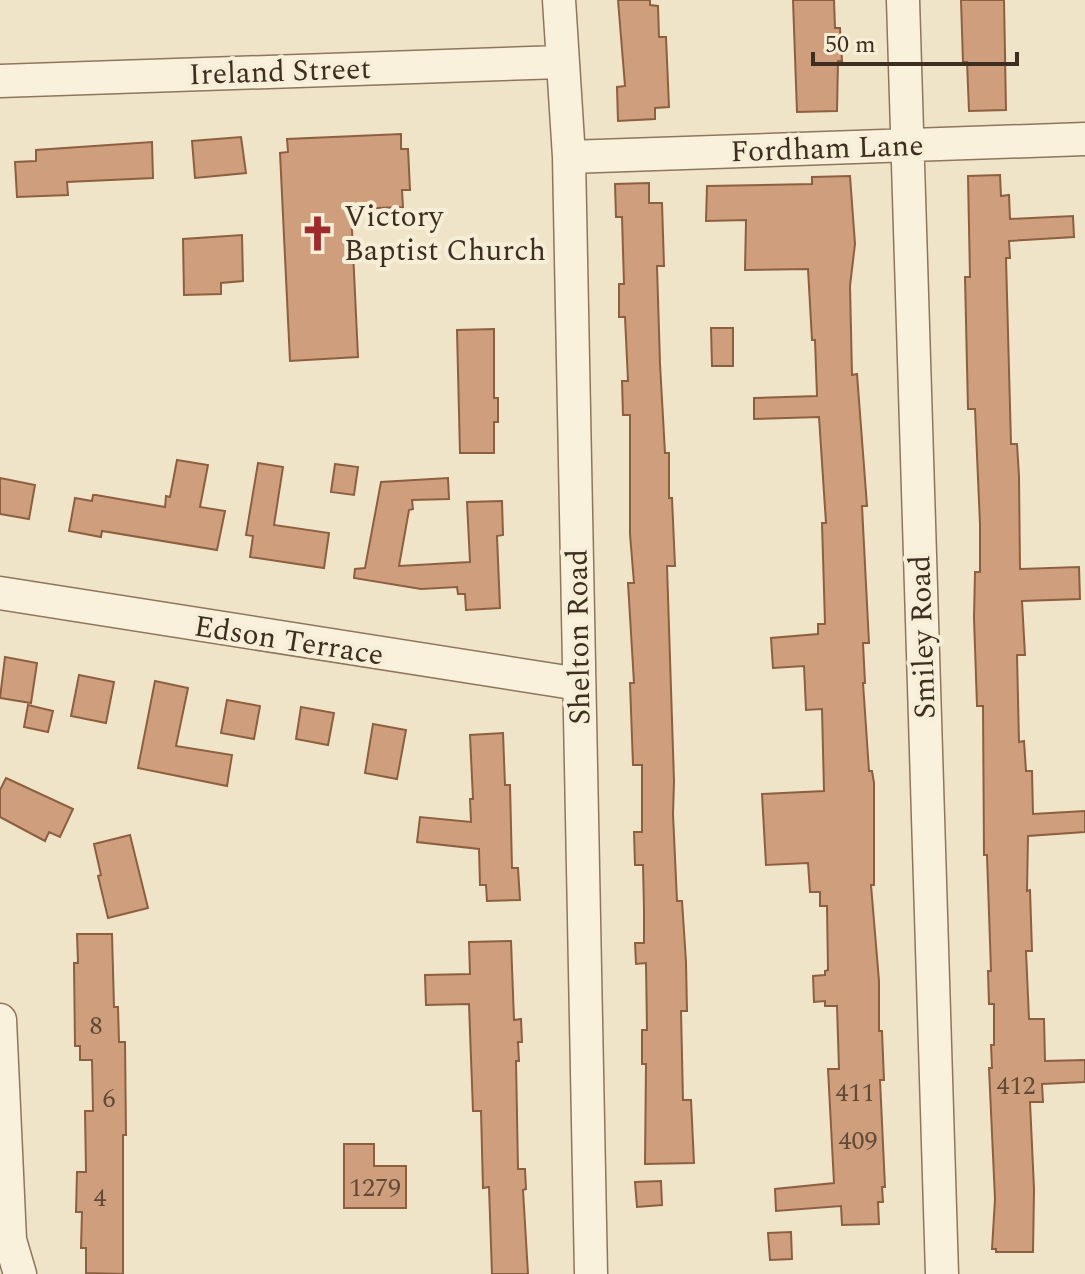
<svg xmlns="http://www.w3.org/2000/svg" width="1085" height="1274" font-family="Spectral,serif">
  <rect width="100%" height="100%" fill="#f0e4c8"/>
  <!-- building -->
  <path fill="#cf9f7d" stroke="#8d5f41" stroke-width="2" d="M618 0H650V5L658 6 659 37H666L669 107 655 108V119L618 121 617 87 625 86Z
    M793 0H834L835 28H840L842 61H838L837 111 797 112Z
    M961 0H1004L1006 110 969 111 967 62H963Z
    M401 134V149H408L410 190H402L403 207 351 209 358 357 290 361 280 153 288 152 287 139Z
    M241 137 246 173 195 178 192 141Z
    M152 142 153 178 67 182 68 195 17 197 15 162 36 161V150Z
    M1000 175 1001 196 1009 195 1010 219 1073 216 1074 237 1009 241 1010 258H1006L1011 444H1017L1019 476 1020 569 1079 567 1080 599 1022 601 1025 655H1017L1019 742 1024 741 1026 771H1032L1033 814 1085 811V832L1028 836 1027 891 1030 890 1032 951H1026L1029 1019H1044L1045 1061 1085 1060V1082L1042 1084 1043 1102H1030L1034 1189 1033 1252H996V1249H992L995 1199 989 1068H992L991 1045H994V1004H989L988 971H991L987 855H984L983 706H977L974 618 975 572H980V524L975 409H968L965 277H970L968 176Z
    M850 176 855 244 850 286 852 375 857 374 867 506H862L869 643H863L865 683H863L869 771H872L874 783V885H871L879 981V1031H882L884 1080H880L885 1187H882L883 1202H878L879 1224 842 1225 841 1206 776 1211 775 1189 834 1183 828 1069H839L837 1006H825V1001L814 1002 813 976 825 975V971L828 970 827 906H820V892H810L808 863 766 865 762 794 824 791 822 709 806 710 804 666 773 668 771 638 818 634V624H825L822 523H826L819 417 754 419V398L817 396 815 340H812L808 269 745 270 746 220 706 221 707 186 812 184V177Z
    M649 183V203H662L664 266H657L660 364 665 453H669V498H672L675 566H667L674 781 673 814 677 901H682L686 962 687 1011H681L683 1100H691L694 1163 645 1164 646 1064H642V1030H647L646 963 636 964 635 943H644V910L643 865H635L634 832H642V765H633L630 683H634L628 583H634L630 534V415H623L622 381H628L625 317H619V284H624L622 217H616L615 184Z
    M242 235 243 281 221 283V294L184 295 183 239Z
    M711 328H733V366H712Z
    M494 329V398H498V422H494V453H460L457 330Z
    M177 460 208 465 200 507 225 511 217 550 102 531 101 537 69 531 75 498 92 501 93 495H96L165 507 166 496 170 497Z
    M258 463 283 467 274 525 329 533 324 568 250 557 253 536 246 535Z
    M335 464 358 467 354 495 331 492Z
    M0 478 35 485 29 519 0 514Z
    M448 478 449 499 412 500 413 509 409 510 399 566 470 562 467 502 502 501 503 535 497 536 500 608 466 610 465 594H458L457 587 421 589 354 578 355 569 365 568 381 482Z
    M5 657 37 663 31 703 0 698Z
    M79 675 114 682 106 723 71 716Z
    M155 681 188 688 176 746 232 755 227 786 138 768Z
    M227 700 260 706 254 739 221 733Z
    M28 705 53 711 48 732 24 727Z
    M301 707 334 713 328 745 296 739Z
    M373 724 406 730 397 779 365 773Z
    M503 733 505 785H510L512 868H518L520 900 487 901 486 885H480L479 849 417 842 420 817 471 822 470 799H473L470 735Z
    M6 778 73 809 60 837 49 832 45 841 0 817V790Z
    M130 835 148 908 108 918 98 876 101 875 94 844Z
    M77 934H112L114 1007H118L119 1042H125L126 1135H123V1274L86 1273V1248H81L82 1212H76L77 1172H86L85 1111H93L92 1060H80V1046H75L74 963H78Z
    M511 941 514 1020 521 1019 522 1042H518L519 1061H516L518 1169H525L526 1189 523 1190 528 1274H492L489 1187 483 1188 481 1111H473L469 1004 426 1005 425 975 470 974 469 942Z
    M344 1144H374V1166H406V1208H344Z
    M661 1181 662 1205 637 1207 635 1182Z
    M791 1232 792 1259 770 1260 768 1233Z"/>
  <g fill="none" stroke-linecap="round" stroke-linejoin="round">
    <defs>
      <path id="minor" d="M559 0 569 157 591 1274
        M903 0 942 1274
        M0 81 561 62
        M569 157 1085 139
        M0 593 579 684
        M0 1020 10 1240 20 1274"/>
    </defs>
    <!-- minor casing -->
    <use href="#minor" stroke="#8d765c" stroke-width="35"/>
    <!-- minor -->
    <use href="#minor" stroke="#faf1dc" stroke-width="32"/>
  </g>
  <!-- icons -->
  <defs>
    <symbol id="church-bare" viewBox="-9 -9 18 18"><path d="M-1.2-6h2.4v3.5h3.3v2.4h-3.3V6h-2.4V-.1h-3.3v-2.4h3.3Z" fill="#9e2a2b" stroke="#f7eed8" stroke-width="2.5" paint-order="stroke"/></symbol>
  </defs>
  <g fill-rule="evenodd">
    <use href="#church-bare" x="292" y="208" width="51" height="51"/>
  </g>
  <g text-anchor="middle" stroke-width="8" stroke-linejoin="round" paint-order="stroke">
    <!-- number labels -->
    <g font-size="26" fill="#624a37">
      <text x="96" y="1034">8</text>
      <text x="1016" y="1094">412</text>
      <text x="855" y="1101">411</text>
      <text x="109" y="1107">6</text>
      <text x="858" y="1149">409</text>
      <text x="375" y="1196">1279</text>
      <text x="100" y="1206">4</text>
    </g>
    <!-- street labels -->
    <g font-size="30" fill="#3d2e20" stroke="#f7eed8">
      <text transform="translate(280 71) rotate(-2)" y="10">Ireland Street</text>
      <text transform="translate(827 148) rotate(-2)" y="10">Fordham Lane</text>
      <text transform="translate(578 637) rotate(-91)" y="10">Shelton Road</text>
      <text transform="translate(922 637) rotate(-92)" y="10">Smiley Road</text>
      <text transform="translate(289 640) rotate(9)" y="10">Edson Terrace</text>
    </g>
    <!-- poi labels -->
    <g font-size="30" fill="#3d2e20" stroke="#f7eed8" text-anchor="start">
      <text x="344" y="226">Victory<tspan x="344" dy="34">Baptist Church</tspan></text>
    </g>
  </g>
  <!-- scale -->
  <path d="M813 52v12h204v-12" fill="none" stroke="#3d2e20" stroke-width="4"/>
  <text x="825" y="52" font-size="24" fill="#3d2e20" stroke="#f7eed8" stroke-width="6" paint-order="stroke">50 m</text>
</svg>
